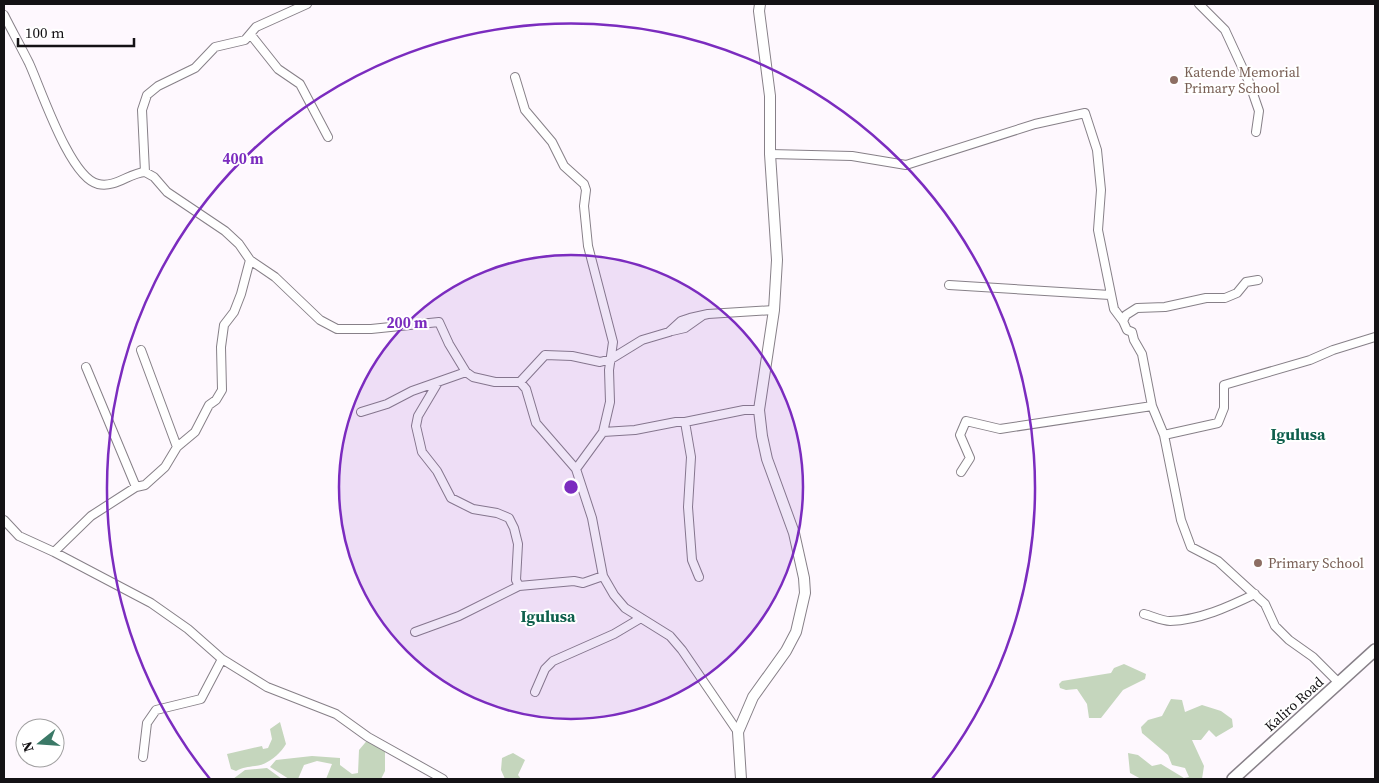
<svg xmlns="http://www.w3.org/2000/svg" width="1379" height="783" font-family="'Source Serif 4',serif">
  <rect width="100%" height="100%" fill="#fef8fe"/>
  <!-- green -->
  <path fill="#c5d6bd" d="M1124 664 1146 674 1145 679 1123 690 1101 718H1089L1087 704 1077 689 1066 690 1060 688 1059 684 1062 681 1111 673 1114 668Z
    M1171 699 1182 700 1185 712 1202 705 1221 711 1232 719 1233 727 1216 737 1209 730 1201 740H1192L1204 766 1202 779H1141L1130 773 1128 753 1138 755 1152 766 1161 764 1184 778 1189 777 1185 768 1172 765 1168 755 1142 733 1141 727 1148 720 1162 716Z
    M280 722 286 744C280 754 268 765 255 766 248 767 243 767 236 771L231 769 227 754 262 746 263 749 268 748 272 739 270 729Z
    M370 737 385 746V771L381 779H326L332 764 317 761 304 765 298 779H289L270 767 276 760 312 756 340 758V765L352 774 358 773 359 750Z
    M513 753 525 760 518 775 521 779H505L501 770 502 758Z
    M267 768 282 779H233L245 770Z"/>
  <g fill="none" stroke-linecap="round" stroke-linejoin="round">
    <defs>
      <path id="minor" d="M1199 4 1225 30 1249 82 1259 111 1256 132
        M4 15C12 31 21 47 29 63 41 89 70 178 98 184 116 188 129 173 145 172L154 177 167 192 225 231 239 244 250 260 275 277 320 320 337 329H371L439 322 449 344 466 372 473 377 495 382H520L526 389 536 423 576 469 592 518 603 576 614 595 625 608 670 636 682 650 738 732
        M251 35 278 69 300 84 328 137
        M515 77 525 110 552 142 564 166 584 184 586 190 584 206 588 246 613 342 609 370 610 402 603 432 576 469
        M770 154 852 156 906 165 1035 124 1085 113 1097 150 1101 190 1098 230 1114 309 1123 321
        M145 172 142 110 147 95 158 86 195 68 215 47 245 40 256 27 307 4
        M1258 280 1246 282 1237 293 1225 298H1206L1165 307 1137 308 1126 315 1123 321 1127 330 1132 332 1134 340 1142 354 1152 406 1164 435 1181 520 1191 547 1218 561 1265 604 1275 626 1289 640 1313 657 1339 683
        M949 285 1110 295
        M672 331 685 328 702 316
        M141 350 177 447
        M86 367 136 487
        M520 382 545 355 572 356 600 362 611 359 642 340 669 332 681 321 690 318 708 314 774 310
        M437 384 418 416 416 426 422 452 437 471 451 498 473 509 497 513 509 518 514 528 518 544 516 580 519 586
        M361 412 387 404 412 391 466 372
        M685 422 691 457 688 507 692 560 699 577
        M603 432 635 430 676 422H685L744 410H759
        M1164 435 1218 423 1224 408V385L1310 360 1333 350 1375 337
        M961 472 970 458 960 435 966 421 1000 429 1152 406
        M4 520 19 536 54 552 151 603 188 629 222 659 267 687 336 714 368 737 443 779
        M54 552 91 516 136 487 145 485 165 467 177 447 195 432 209 405 216 400 222 390 221 347 224 325 234 312 241 294 250 260
        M1144 614C1152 616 1162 621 1170 621 1200 620 1228 607 1255 594
        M415 632 459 616 519 586 574 581 583 583 603 576
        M535 692 545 669 553 661 614 634 641 618
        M143 757 147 723 156 710 201 699 222 659"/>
      <path id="tertiary" d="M741 779 738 732 753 697 786 651 796 632 805 593 804 578 794 533 767 459 762 436 759 410 774 310 777 260 770 154V96L759 11 760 4"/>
      <path id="secondary" d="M1233 779 1375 650"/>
    </defs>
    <!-- minor casing -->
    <use href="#minor" stroke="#878088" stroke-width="10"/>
    <!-- tertiary casing -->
    <use href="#tertiary" stroke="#878088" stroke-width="12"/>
    <!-- secondary casing -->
    <use href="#secondary" stroke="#878088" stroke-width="14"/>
    <!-- minor -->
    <use href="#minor" stroke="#fff" stroke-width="8"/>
    <!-- tertiary -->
    <use href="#tertiary" stroke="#fff" stroke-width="10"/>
    <!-- secondary -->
    <use href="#secondary" stroke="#fff" stroke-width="11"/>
  </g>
  <!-- distance rings -->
  <circle cx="571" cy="487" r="232" fill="#7b2cbf" fill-opacity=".12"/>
  <g fill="none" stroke="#7b2cbf" stroke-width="2.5">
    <circle cx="571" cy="487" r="232"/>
    <path d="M210 779A464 464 0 1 1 932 779"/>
  </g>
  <!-- markers -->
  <g fill="#8d6e63" stroke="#fff" stroke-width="2">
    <circle cx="1174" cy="80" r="5"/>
    <circle cx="1258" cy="563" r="5"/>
  </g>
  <g text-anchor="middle" stroke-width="4" stroke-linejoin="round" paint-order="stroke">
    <!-- education labels -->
    <g font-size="14" fill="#785e54" stroke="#fff" text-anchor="start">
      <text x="1184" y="77">Katende Memorial<tspan x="1184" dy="16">Primary School</tspan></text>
      <text x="1268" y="568">Primary School</text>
    </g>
    <!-- street labels -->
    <g font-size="14" fill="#141215" stroke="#fff">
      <text transform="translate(1294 704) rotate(-42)" y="5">Kaliro Road</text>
    </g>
    <!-- quarter labels -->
    <g font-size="16" font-weight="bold" fill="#0e5f4c" stroke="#fff">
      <text x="1298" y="440">Igulusa</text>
      <text x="548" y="622">Igulusa</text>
    </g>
  </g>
  <circle cx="571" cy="487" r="8" fill="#7b2cbf" stroke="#fff" stroke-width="2.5"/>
  <g font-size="15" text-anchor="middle" font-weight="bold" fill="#7b2cbf" stroke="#fff" stroke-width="4" stroke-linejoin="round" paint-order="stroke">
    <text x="243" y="164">400 m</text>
    <text x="407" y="328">200 m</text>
  </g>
  <!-- border -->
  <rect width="1379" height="783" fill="none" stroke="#141215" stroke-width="10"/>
  <!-- north arrow -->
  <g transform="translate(40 743) rotate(253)"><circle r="24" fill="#ffffff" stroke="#a1a0a1"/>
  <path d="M0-4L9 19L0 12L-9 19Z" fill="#3b7967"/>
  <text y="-8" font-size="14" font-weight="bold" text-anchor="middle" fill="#141215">N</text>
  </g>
  <!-- scale -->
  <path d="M18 38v8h116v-8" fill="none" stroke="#141215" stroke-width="2.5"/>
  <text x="25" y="38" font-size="15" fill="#141215" stroke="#ffffff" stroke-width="4" paint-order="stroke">100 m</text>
</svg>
